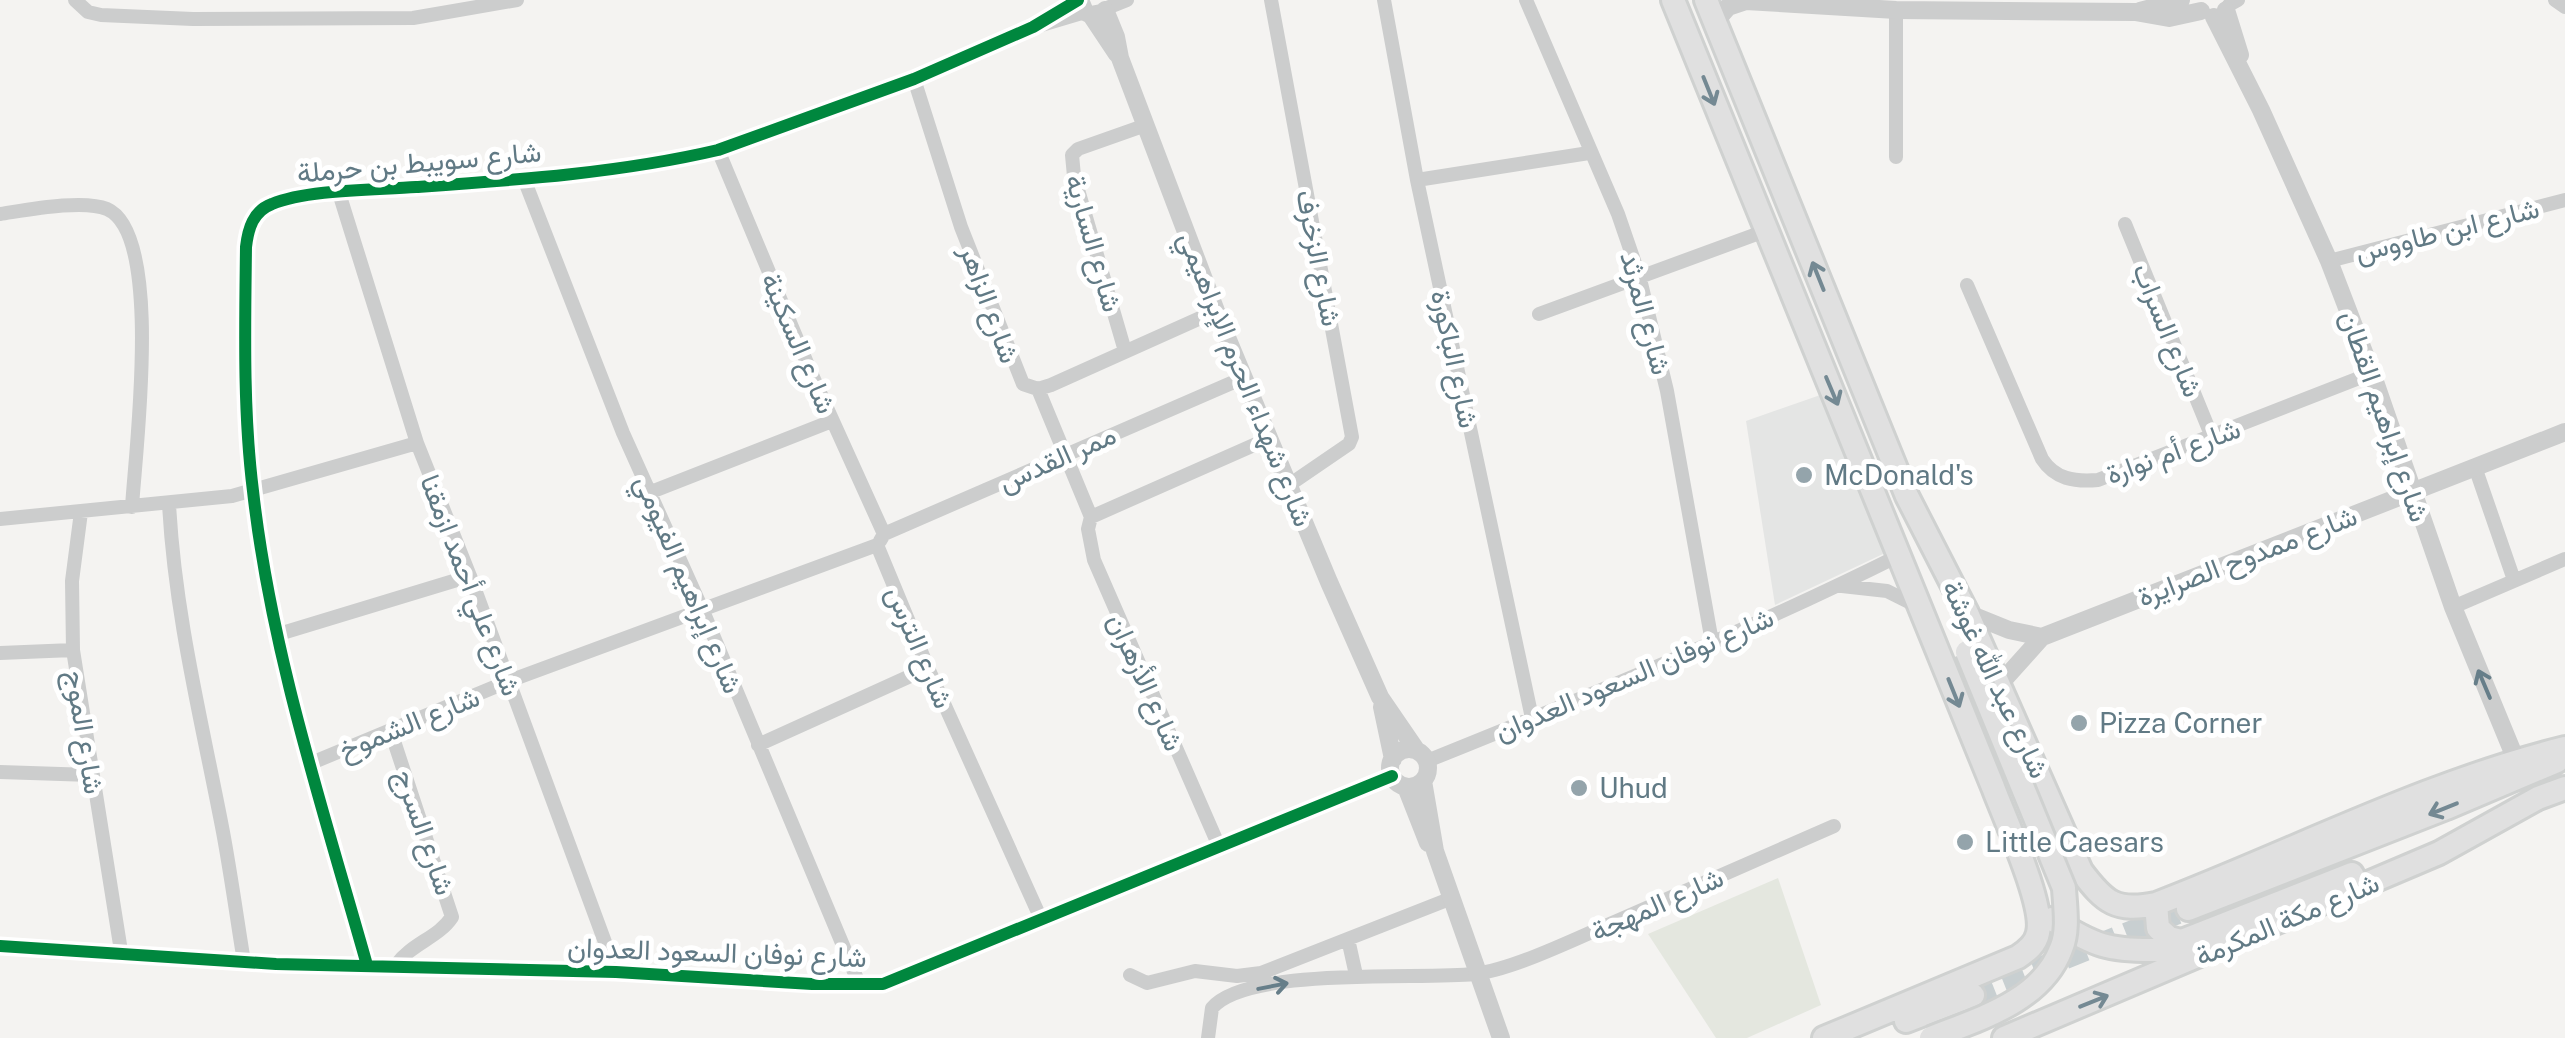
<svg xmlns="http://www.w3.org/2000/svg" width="2565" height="1038" font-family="'Public Sans',Vazirmatn,sans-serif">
  <rect width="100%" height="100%" fill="#f4f3f1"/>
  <!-- built -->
  <path fill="#e4e5e4" d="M1829 392 1886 548 1883 554 1775 605 1746 421Z"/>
  <!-- green -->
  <path fill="#e4e7df" d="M1778 878 1821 1005 1747 1038H1716L1648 934Z"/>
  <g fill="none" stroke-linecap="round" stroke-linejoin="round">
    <!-- primary-tunnel -->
    <path stroke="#c8cfd1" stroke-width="22" stroke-dasharray="22 11" stroke-linecap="butt" d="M1973 995 2188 909"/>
    <defs>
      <path id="primary" d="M1673 0 1993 787C2004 817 2045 905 2038 933 2036 944 2027 951 2018 957L1824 1038
        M1706 0 1907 496 1967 613 2081 871C2105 903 2116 912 2156 904 2292 852 2424 783 2565 748
        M2156 904 2158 928 2169 938 2185 942
        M2188 909 2446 808 2557 761
        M2052 919C2094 946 2109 951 2159 950L2352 874
        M1906 1021 1973 995
        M2004 1038 2439 853 2538 798 2565 788"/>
    </defs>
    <!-- primary casing -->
    <use href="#primary" stroke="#cfd1d0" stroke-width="28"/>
    <!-- minor -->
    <path stroke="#cccdcd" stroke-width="14" d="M75 0 88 12 101 15 193 19 413 18 517 0
      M1271 0 1352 437 1349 444 1289 485
      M1384 0 1417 180 1532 718
      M1526 0 1618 214 1639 275 1667 391 1712 642
      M2555 0 2565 7
      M2229 5 2238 0
      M1107 8 1127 0
      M1896 10V157
      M1038 26 1085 12
      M914 79 961 227 1023 384 1038 389 1051 385 1216 311
      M718 150 812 375 884 534
      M524 179 623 433 703 611 860 986
      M1417 180 1589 153
      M339 193 417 443 470 576 616 972
      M0 214C27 210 83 199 107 209 164 234 135 453 132 507
      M2125 224 2212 437
      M2329 261 2565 200
      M1967 285 2042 459C2055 479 2074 482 2098 480L2372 373
      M1539 314 1765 231
      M1125 351 1074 176 1072 155 1078 149 1146 125
      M1038 389 1091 517 1088 529 1094 560 1218 844
      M2475 467 2514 580
      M651 492 832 421
      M169 504C175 616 202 722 223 832 231 875 237 919 244 962
      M81 512 72 581 73 650 121 951
      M1091 517 1270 438
      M0 519 232 496 417 443
      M880 541 884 534 1243 378
      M877 545 928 668 1041 919
      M1842 586 1887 591 1919 607
      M2453 607 2565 559
      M279 634 470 576
      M0 653 73 650
      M391 732 452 917C438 938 412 943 396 965
      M758 745 928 668
      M1427 761C1586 697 1746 632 1900 555
      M309 764 509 681 877 545
      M0 772 91 775
      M1348 939 1356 975
      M0 946 276 964 616 972 812 984H883L1392 776
      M367 965C323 809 271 652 253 491 243 411 245 327 246 247 248 229 253 211 272 204 307 189 376 190 416 187 516 180 620 173 718 150L914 79 1033 27 1078 0
      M1130 975 1147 983 1195 971 1237 976 1261 973 1452 898
      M1208 1038 1212 1008C1248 966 1419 980 1474 974 1513 970 1579 937 1617 921 1689 889 1762 858 1834 826"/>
    <!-- tertiary -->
    <path stroke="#cccdcd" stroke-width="18" d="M1080 0 1085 12 1091 15 1101 13
      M1105 10 1116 37 1120 58 1216 311 1329 582 1380 697 1417 751
      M2226 10 2240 55
      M2140 11 2181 0
      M1091 15 1117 54
      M2214 17 2261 110 2329 261 2372 373 2453 607 2516 760
      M1715 22 1728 7 1746 1 1896 10 2135 12 2169 18 2201 11
      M1967 613 2009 630 2042 637
      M1999 685 2042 637 2565 432
      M1382 707 1393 759
      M1390 768a19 19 0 1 1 38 0a19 19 0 1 1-38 0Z
      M1423 781 1435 851 1501 1038
      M1406 787 1428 843"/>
    <!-- primary -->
    <use href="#primary" stroke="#e0e0e0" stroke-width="22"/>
    <defs>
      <path id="primary-bridge" d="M1931 1038C1978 1019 2041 1002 2061 949 2069 931 2065 907 2064 888L1967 652"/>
    </defs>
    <!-- primary-bridge casing -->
    <use href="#primary-bridge" stroke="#cfd1d0" stroke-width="28" stroke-linecap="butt"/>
    <!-- primary-bridge -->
    <use href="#primary-bridge" stroke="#e0e0e0" stroke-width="22"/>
    <defs>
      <path id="cycleway" d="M0 946 276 964 616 972 812 984H883L1392 776
        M367 965C323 809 271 652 253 491 243 411 245 327 246 247 248 229 253 211 272 204 307 189 376 190 416 187 516 180 620 173 718 150L914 79 1033 27 1078 0"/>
    </defs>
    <!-- cycleway casing -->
    <use href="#cycleway" stroke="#fff" stroke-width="19"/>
    <!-- cycleway -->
    <use href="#cycleway" stroke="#00873e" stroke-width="12"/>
  </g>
  <!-- one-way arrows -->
  <defs><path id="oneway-shaft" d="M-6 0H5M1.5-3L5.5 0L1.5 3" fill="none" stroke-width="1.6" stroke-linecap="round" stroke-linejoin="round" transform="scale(2.5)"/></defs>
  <g stroke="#748993">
    <use href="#oneway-shaft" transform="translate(1709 91) rotate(68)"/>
    <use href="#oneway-shaft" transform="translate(1818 276) rotate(-112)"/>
    <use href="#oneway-shaft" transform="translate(1832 391) rotate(67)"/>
    <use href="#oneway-shaft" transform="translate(1954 693) rotate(68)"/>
    <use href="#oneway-shaft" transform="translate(2443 809) rotate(158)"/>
    <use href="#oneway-shaft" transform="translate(2094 1001) rotate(-22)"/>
  </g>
  <g stroke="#667e89">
    <use href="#oneway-shaft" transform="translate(2484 684) rotate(-113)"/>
    <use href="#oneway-shaft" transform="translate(1273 986) rotate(-11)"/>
  </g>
  <!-- markers -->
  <g fill="#94a4ab" stroke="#fff" stroke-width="4">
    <circle cx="1804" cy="475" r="10"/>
    <circle cx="2079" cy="723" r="10"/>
    <circle cx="1579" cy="788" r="10"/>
    <circle cx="1965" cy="842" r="10"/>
  </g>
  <g text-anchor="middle" stroke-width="10" stroke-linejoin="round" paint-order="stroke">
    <!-- street labels -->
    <g font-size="28" fill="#617a85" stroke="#fff">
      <text transform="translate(419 162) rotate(-5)" y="10">شارع سويبط بن حرملة</text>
      <text transform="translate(2447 230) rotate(-14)" y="10">شارع ابن طاووس</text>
      <text transform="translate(1094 243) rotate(74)" y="10">شارع السارية</text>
      <text transform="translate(1319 258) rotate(79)" y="10">شارع الزخرف</text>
      <text transform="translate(990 304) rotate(70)" y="10">شارع الزاهر</text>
      <text transform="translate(1646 313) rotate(75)" y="10">شارع المرثد</text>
      <text transform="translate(2168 330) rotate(68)" y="10">شارع السراب</text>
      <text transform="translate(799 343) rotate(67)" y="10">شارع السكينة</text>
      <text transform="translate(1455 359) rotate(78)" y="10">شارع الباكورة</text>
      <text transform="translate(1246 379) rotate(68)" y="10">شارع شهداء الحرم الإبراهيمي</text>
      <text transform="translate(2385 416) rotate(71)" y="10">شارع إبراهيم القطان</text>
      <text transform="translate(2173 451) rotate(-20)" y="10">شارع أم نوارة</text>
      <text transform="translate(1057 458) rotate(-24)" y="10">ممر القدس</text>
      <text transform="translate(2247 556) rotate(-21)" y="10">شارع ممدوح الصرايرة</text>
      <text transform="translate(689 584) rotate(67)" y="10">شارع إبراهيم الفيومي</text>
      <text transform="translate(471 585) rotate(69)" y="10">شارع علي أحمد ازمقنا</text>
      <text transform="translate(920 647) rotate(67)" y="10">شارع الترس</text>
      <text transform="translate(1634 674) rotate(-23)" y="10">شارع نوفان السعود العدوان</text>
      <text transform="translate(1996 679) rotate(65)" y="10">شارع عبد الله غوشة</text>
      <text transform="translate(1146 682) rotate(66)" y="10">شارع الأزهران</text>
      <text transform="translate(409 723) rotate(-22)" y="10">شارع الشموخ</text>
      <text transform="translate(85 732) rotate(81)" y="10">شارع الموج</text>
      <text transform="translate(425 832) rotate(71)" y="10">شارع السرج</text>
      <text transform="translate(1657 904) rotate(-24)" y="10">شارع المهجة</text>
      <text transform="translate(2287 919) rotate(-23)" y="10">شارع مكة المكرمة</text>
      <text transform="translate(717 952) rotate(2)" y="10">شارع نوفان السعود العدوان</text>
    </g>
    <!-- poi labels -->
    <g font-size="28" fill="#617a85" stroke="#fff" text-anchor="start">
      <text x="1824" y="485">McDonald's</text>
      <text x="2099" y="733">Pizza Corner</text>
      <text x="1599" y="798">Uhud</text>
      <text x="1985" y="852">Little Caesars</text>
    </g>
  </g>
</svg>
